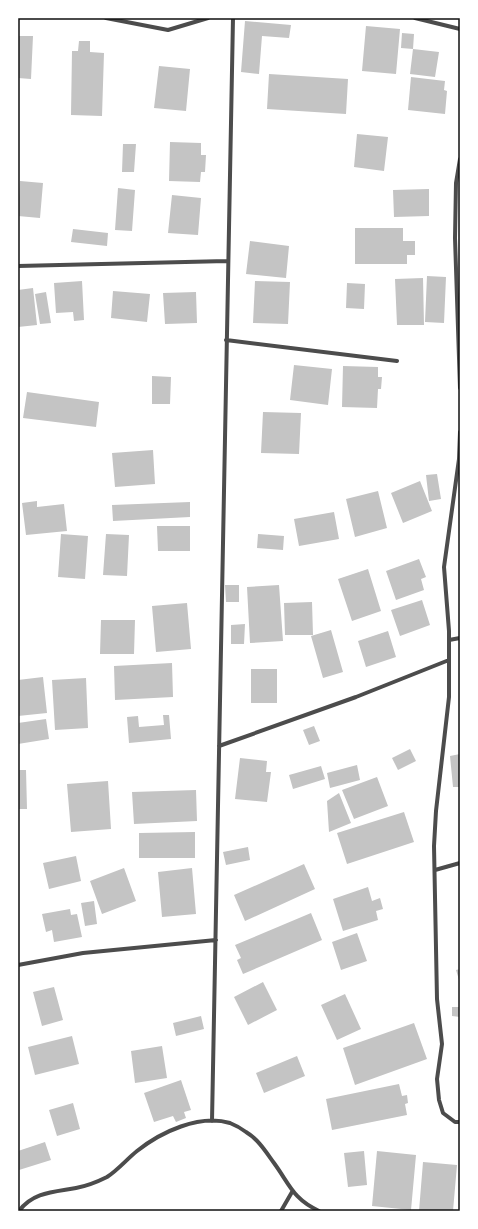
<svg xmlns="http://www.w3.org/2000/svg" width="478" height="1229" font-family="Raleway,sans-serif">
  <rect width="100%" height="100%" fill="#fff"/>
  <!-- building -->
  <path fill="#c4c4c4" d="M245 21 291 25 289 38 262 36 259 74 241 72Z
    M366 26 400 29 396 74 362 71Z
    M402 33 414 34 413 49 401 48Z
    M18 36H33L31 79 18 78Z
    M79 41H90V52L104 53 102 116 71 115 72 51H78Z
    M413 49 439 52 435 77 410 74Z
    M159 66 190 69 186 111 154 108Z
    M269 74 348 79 346 114 267 109Z
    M411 77 445 81 444 90 447 91 445 114 408 110Z
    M357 134 388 137 384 171 354 167Z
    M170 142 201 143V155H206L205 172H201L200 182 169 181Z
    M123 144H136L134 172H122Z
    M20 181 43 183 40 218 18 216Z
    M118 188 135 190 132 231 115 230Z
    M429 189V216L394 217 393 190Z
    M172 195 201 198 198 235 168 233Z
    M355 228H403V241H415V255H407V264H355Z
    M73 229 108 233 107 246 71 242Z
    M250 241 289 246 286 278 246 274Z
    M427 276 446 277 444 323 425 322Z
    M423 278 424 325H397L395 279Z
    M82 281 84 320 74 321 73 312 56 313 54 283Z
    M255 281 290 282 288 324 253 323Z
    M347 283 365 284 364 309 346 308Z
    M33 288 37 325 18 327V290Z
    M113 291 150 294 147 322 111 318Z
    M46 292 51 323 40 324 35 294Z
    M196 292 197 323 165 324 163 293Z
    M294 365 332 369 328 405 290 400Z
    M343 366 378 367V377H382L381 389H378L377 408 342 407Z
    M152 376 171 377 170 404H152Z
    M27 392 99 402 96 427 23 418Z
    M263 412 301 413 299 454 261 453Z
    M153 450 155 484 115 487 112 453Z
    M437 474 441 499 429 501 426 475Z
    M420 481 432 511 403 523 391 493Z
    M378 491 387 528 355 537 346 499Z
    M37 501V507L64 504 67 531 26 535 22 503Z
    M190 502V517L113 521 112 505Z
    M334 512 339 539 299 546 294 519Z
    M157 526H190V551H158Z
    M61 534 88 536 85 579 58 577Z
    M106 534 129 535 127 576 103 575Z
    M258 534 284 536 283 550 257 548Z
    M419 559 426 577 421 579 424 590 396 600 386 571Z
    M368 569 381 611 352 621 338 579Z
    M225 585H239V602H226Z
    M279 585 283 641 250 643 247 587Z
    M422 600 430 625 400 636 391 610Z
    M312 602 313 635H285L284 603Z
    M187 603 191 649 156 652 152 606Z
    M101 620H135L134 654H100Z
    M245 624 244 644H231V625Z
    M331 630 343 672 323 678 311 636Z
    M388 631 396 657 366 667 358 641Z
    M172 663 173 697 115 700 114 666Z
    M251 669H277V703H251Z
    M43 677 47 713 18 716V680Z
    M86 678 88 728 55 730 52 680Z
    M163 715H169L171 739 129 743 127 717 138 716 139 727 164 725Z
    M46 719 49 739 18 744V723Z
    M314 726 320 741 309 745 303 730Z
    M410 749 416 761 398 770 392 758Z
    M460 754V787H453L450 756Z
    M240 758 267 761 266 772H271L267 802 235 799Z
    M357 765 360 780 330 788 327 773Z
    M321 766 325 779 293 789 289 775Z
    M18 770H26L27 809H18Z
    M377 777 388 806 354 819 342 790Z
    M108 781 111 829 71 832 67 784Z
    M196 790 197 821 134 824 132 792Z
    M339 793 351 823 329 832 327 801Z
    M404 812 414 842 347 864 337 833Z
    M195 832V858H139V833Z
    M248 847 250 860 226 865 223 852Z
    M76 856 81 881 49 889 43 863Z
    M304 864 315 889 245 921 234 895Z
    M124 868 136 901 102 914 90 881Z
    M192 868 196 914 162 917 158 872Z
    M368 887 372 901 380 898 383 909 376 911 378 920 343 931 333 899Z
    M94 901 97 924 85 926 81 903Z
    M70 909 71 915 77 914 82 937 54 942 52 930 46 932 42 914Z
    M311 913 322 940 243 974 237 960 241 958 235 945Z
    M357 933 367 961 341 970 332 942Z
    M460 969V983L456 970Z
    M263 982 277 1010 248 1025 234 997Z
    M54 987 63 1020 42 1026 33 992Z
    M345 994 361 1029 337 1040 321 1005Z
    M452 1007H460V1017L452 1016Z
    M201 1016 204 1029 176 1036 173 1023Z
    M414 1023 427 1059 355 1085 343 1048Z
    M72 1036 79 1064 35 1075 28 1047Z
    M162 1046 167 1078 135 1083 131 1051Z
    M297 1056 305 1076 264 1093 256 1073Z
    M181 1080 191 1110 184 1112 186 1118 176 1122 173 1116 154 1122 144 1093Z
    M399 1084 402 1096 407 1095 408 1103 405 1104 407 1115 332 1130 326 1099Z
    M73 1103 80 1129 57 1136 49 1110Z
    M45 1142 51 1160 19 1170 18 1151Z
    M364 1151 367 1185 348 1187 344 1153Z
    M377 1151 416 1155 411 1210 372 1206Z
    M423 1162 457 1165 453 1211H419Z"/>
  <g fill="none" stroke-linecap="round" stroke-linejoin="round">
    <!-- minor -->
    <path stroke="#4c4c4c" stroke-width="4" d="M106 18 168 30 208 18
      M415 18 460 29
      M460 159 456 183 455 238 460 388
      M18 266 227 261
      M226 340 397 361
      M460 432 459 459 444 567 449 631V697L436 811 434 846 437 999 442 1044 437 1079 439 1100 443 1113 455 1122H460
      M449 640 460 638
      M219 746 356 697 449 660
      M435 870 460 863
      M18 965 83 953 216 940
      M212 1121 233 18
      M19 1211C33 1192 54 1192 76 1188 87 1186 97 1182 107 1177 118 1170 127 1159 137 1151 161 1132 199 1114 230 1123 235 1125 242 1129 246 1132 258 1139 266 1152 274 1163 290 1185 293 1199 319 1211
      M281 1211 292 1192"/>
  </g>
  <!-- border -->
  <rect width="478" height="1229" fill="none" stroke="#ffffff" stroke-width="38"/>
  <rect x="19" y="19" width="440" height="1191" fill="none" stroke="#111" stroke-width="1.5"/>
</svg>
